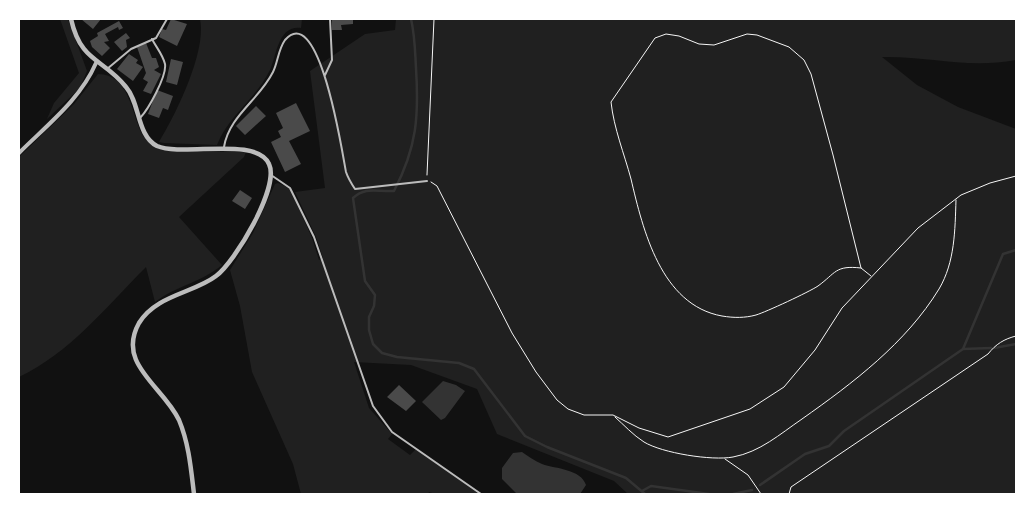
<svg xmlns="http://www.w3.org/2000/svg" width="1035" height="513" font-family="'Alegreya Sans',sans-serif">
  <rect width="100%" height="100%" fill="#111"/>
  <!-- green -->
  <path fill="#202020" d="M60 19H68L87 71 80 88 47 119 54 103 79 73Z
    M200 19H302L301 28C278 25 277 55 270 70 255 100 229 115 217 145L164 143 159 142C176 114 207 51 200 19Z
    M396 19H1016V60C967 69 929 56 882 57L917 85 958 107 1016 129V494H628L614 481 497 434 477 389 411 365 354 362 369 408 392 434 388 439 410 455 416 449 479 494H435L429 492 428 494H301L293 464 252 372 240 306 230 270 253 233 275 184 278 183 290 188 312 238 319 260 323 258 316 237 295 192 325 188 310 71 365 34 395 30Z
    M98 74C129 74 131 112 142 134 144 138 149 142 152 146L181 151 246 152 244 157 179 217 222 265C202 282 176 286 155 302L146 267C106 307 70 353 19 377V157L74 104Z"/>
  <!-- water -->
  <path fill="#333" d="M443 381 456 385 465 391 445 418 441 420 422 402Z
    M522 452C528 456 535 461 542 464 556 469 581 469 586 485L580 494H517L502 479V468L513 453Z"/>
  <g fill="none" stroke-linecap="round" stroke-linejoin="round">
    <!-- stream -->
    <path stroke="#333" stroke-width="2.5" d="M411 19C415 36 415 51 416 68 419 116 417 147 394 191 377 192 366 186 353 198L365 281 375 295 374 306 369 317V330L373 344 382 353 397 357 459 363 474 369 525 436 547 447 626 478 645 494
      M994 348 1016 344
      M963 349 991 348
      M760 485 805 454 829 446 844 431 963 349 1003 254 1016 250
      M642 491 651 486 709 494
      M733 494 752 490"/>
  </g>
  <!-- building -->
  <path fill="#4a4a4a" d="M81 19H101L93 29Z
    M171 19 187 24 177 46 159 37 162 29 166 30Z
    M332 19H353V24L341 25 342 30H332Z
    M119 21 123 28 119 30 118 27 105 34 109 41 104 42 110 48 102 56 92 47 90 41 98 36 97 33Z
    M126 33 130 38 126 40 127 47 122 51 114 42Z
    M146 43 152 58H156L159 67 154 70 161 74 151 94 143 91 148 82 143 79 146 73 137 47Z
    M129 54 138 60 136 63 143 67 133 81 117 69Z
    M171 59 183 62 177 85 166 82Z
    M157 90 173 96 168 110 163 108 159 118 148 114Z
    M296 103 310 131 289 141 301 164 285 172 271 142 281 137 278 131 283 128 276 113Z
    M256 106 266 116 245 135 236 126Z
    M240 190 252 198 245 209 232 201Z
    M399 385 416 401 406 411 387 397Z"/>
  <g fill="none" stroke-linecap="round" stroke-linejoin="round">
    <!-- path -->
    <path stroke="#f5f5f5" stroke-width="1" d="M427 175 434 19
      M431 182 437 186 512 333 536 372 557 400 568 409 584 415H613L639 428 668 437 750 409 784 387 815 350 842 308 918 228 961 195 990 183 1016 176
      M861 268C835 265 836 273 818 286 809 292 766 312 756 315 745 318 734 318 722 316 661 305 643 230 631 179 624 153 614 129 611 102L655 38 666 34 679 36 699 44 714 45 747 34 757 35 789 47 804 60 811 74 833 155 861 268 871 276
      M615 417C624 425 633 435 644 442 662 453 712 461 733 457 760 452 780 434 802 419 853 383 906 343 939 289 955 262 955 230 956 200
      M725 459 748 475 761 494
      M789 494 791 487 988 354C996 344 1004 339 1016 336"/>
    <!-- service -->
    <path stroke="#bcbcbc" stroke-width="2" d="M107 69 131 49 156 38 167 19
      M325 75 332 60 330 19
      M140 118C148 110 167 76 165 64 163 55 156 47 152 39
      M224 147C229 116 259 100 273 72 278 62 278 50 285 40 320 0 343 158 346 172 348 178 351 183 355 189L427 181
      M271 175 290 188 314 237 373 406 392 432 481 494"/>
    <!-- minor -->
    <path stroke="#bcbcbc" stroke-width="4" d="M19 153C47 125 80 100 96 63"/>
    <!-- tertiary -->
    <path stroke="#bcbcbc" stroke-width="4.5" d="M71 19C81 63 103 58 126 87 140 103 137 136 157 146 183 157 257 136 269 164 280 187 235 262 216 276 194 293 156 295 139 323 116 364 163 386 179 420 189 444 191 469 194 494"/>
  </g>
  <!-- border -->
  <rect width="1035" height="513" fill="none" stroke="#ffffff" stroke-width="40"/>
</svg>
